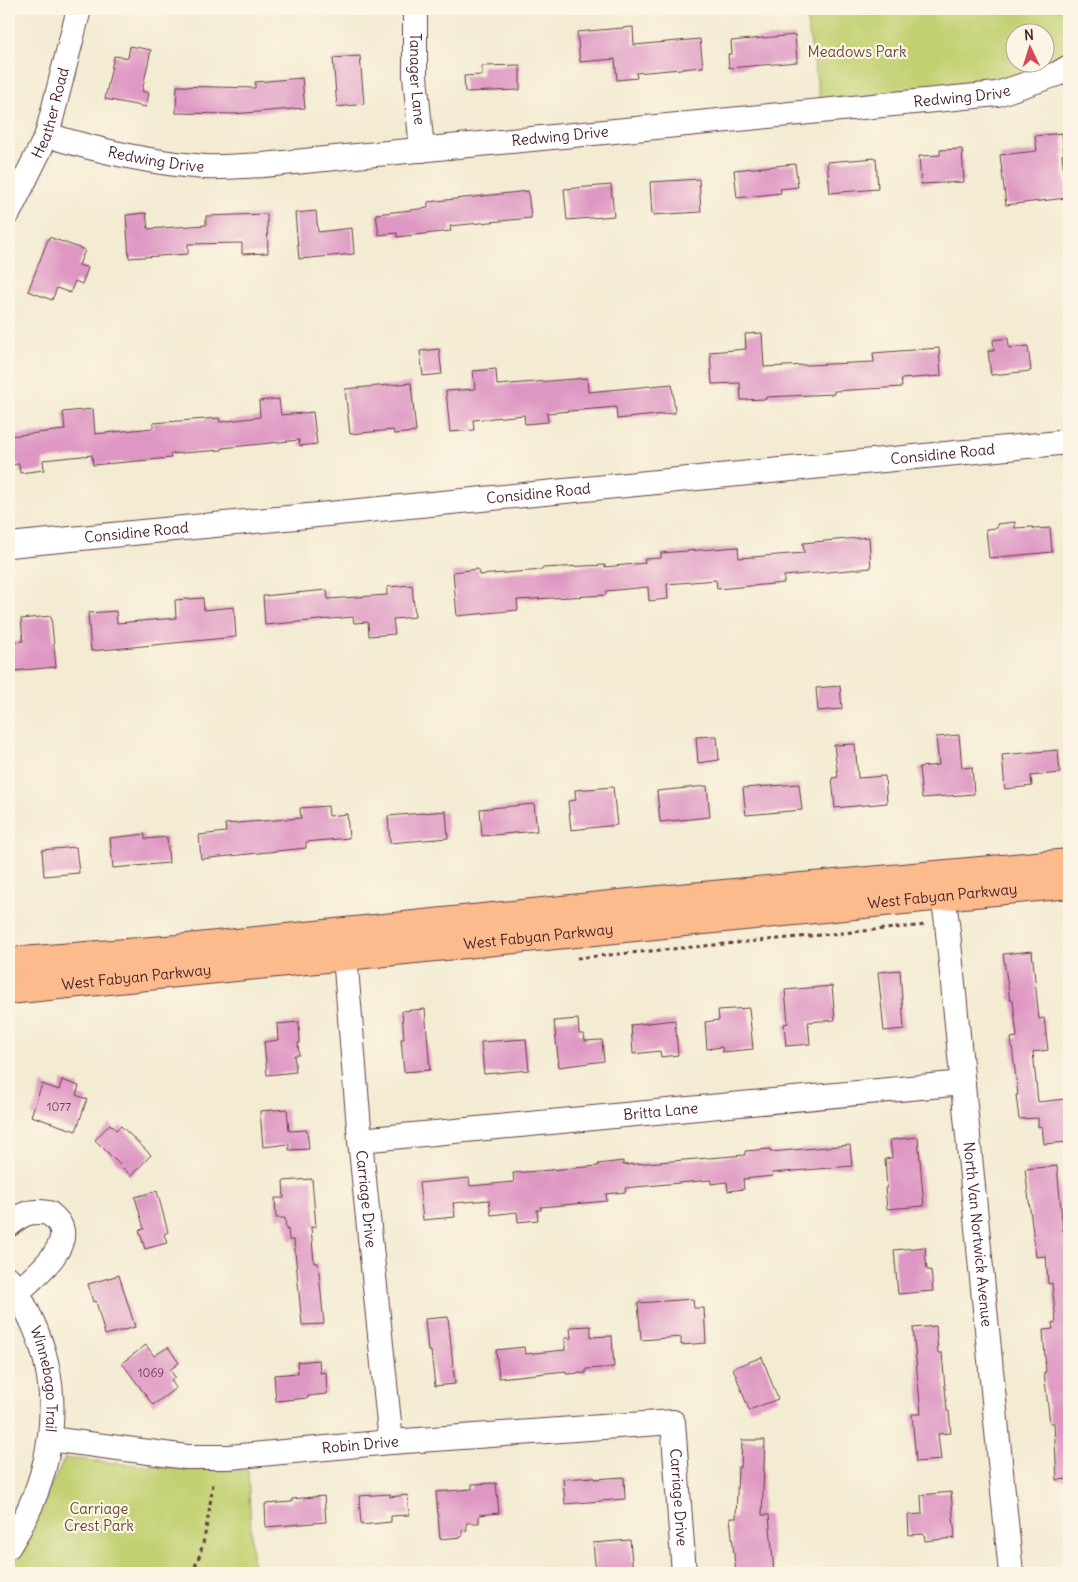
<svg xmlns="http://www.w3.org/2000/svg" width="1078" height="1582" font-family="Delius,sans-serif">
  <rect width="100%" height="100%" fill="#fcf5e5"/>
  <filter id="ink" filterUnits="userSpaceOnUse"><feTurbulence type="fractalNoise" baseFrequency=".02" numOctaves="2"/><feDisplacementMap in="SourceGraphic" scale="10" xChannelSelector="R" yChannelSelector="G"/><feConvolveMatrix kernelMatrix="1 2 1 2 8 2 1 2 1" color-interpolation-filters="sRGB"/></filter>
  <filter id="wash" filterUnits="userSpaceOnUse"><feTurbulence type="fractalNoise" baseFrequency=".0096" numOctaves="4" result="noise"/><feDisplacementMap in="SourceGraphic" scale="20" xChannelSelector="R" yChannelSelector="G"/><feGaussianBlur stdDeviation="1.12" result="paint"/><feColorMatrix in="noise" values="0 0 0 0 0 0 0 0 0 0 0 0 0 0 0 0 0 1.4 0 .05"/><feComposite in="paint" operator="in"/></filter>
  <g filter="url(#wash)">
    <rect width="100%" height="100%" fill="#f3ebd2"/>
    <!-- green -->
    <path fill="#c2d071" stroke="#86784e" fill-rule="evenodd" d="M805 9H1069V55L1059 61 1007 81 820 100ZM1016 32H1046V62H1016Z
      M65 1458C126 1464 187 1471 248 1470L253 1573H9V1568Z"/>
    <g id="blocks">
      <!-- building -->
      <path fill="#de96c3" d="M633 27 634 45 700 39 703 67 636 73 637 78 617 80 615 59 580 62 577 32Z
        M795 35 797 62 729 68 728 54H732L731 41Z
        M130 46 151 50 142 91 149 93 146 107 105 99 114 56 128 58Z
        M360 56 364 104 337 107 333 58Z
        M520 65V90L465 92 464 76 482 75V66Z
        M302 78 305 108 233 114 176 113 177 86 255 88V82Z
        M1062 133 1064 154 1062 155 1067 198 1006 205 1000 155 1037 151 1035 136Z
        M962 149 964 182 921 184 919 156 940 155V150Z
        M876 158 878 189 830 193 827 162Z
        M795 164 798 187 780 189 781 193 737 198 734 170Z
        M699 179 701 212 652 215 650 182Z
        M611 185 614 216 567 220 564 189Z
        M528 191 531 218 450 226 451 231 397 237V233L379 235 376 214 428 208V202Z
        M316 211 318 232 352 228 354 254 299 259 295 213Z
        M146 213 148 229 206 225V216L267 214 268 253 242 254V243L188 244V254L129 258 126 215Z
        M49 237 85 250 79 265 88 268 82 284 75 281 70 293 57 288 52 300 28 291Z
        M762 333 764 367 874 362 873 353 939 348 941 376 901 379 902 387 834 391V394L766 397V399L741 400 740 383 712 384 710 352 746 349 745 334Z
        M1008 338 1009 348 1028 346 1031 371 991 375 988 351H994L993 340Z
        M439 349 442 374 423 376 420 351Z
        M496 369 497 385 587 378 588 392 672 384 675 413 617 419 616 407 547 413 548 422 525 424 524 415 473 420 474 430 450 432 446 391 475 389 473 371Z
        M411 383 416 432 394 434 393 430 350 434 345 389Z
        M279 399 281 415 313 412 317 444 300 446 299 440 222 448V450L170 454 171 458 93 465 92 455 43 460 44 470 20 473 19 464 9 465V436L65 430 63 412 93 409 95 434 153 428V423L219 418 220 422 260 417 259 401Z
        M1015 522V528L1033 527 1034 529 1050 528 1052 552 989 558 986 529 997 528V524Z
        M869 537 871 568 784 576V583L717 589 716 580 667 584 668 599 649 601 648 587 606 591V595L517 600 518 610 457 616 453 572 478 569 479 575 542 570V568L605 565V567L645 563 644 559 661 558V553L738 547 739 558 804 553 803 543Z
        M412 585 415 617 393 619 395 634 369 636 368 622 354 623 353 617 265 625 263 596 327 590 328 599 387 595V587Z
        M203 598 204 610 234 607 236 637 91 651 88 613 116 611 117 623 176 618 175 600Z
        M51 616 56 667 13 671 10 642 23 641 21 619Z
        M840 686 842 709 818 711 816 688Z
        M959 735 962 768 972 767 974 794 922 798 919 767 939 765 936 737Z
        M717 736 719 760 698 763 696 737Z
        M855 744 858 778 885 776 887 803 835 808 832 778 838 777 834 745Z
        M1058 750 1060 773 1031 776 1032 786 1005 789 1002 755Z
        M799 784 802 810 746 815 743 788Z
        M707 786 710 817 660 822 657 791Z
        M613 787 617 825 571 830 568 801 576 800 575 790Z
        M534 804 537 831 482 836 480 809Z
        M328 806 329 816 347 814 349 838 306 842V848L201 859 199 835 226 832 225 824 301 818 300 808Z
        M446 811 448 838 390 843 388 816Z
        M145 834V839L167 837 169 863 113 868 110 838Z
        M76 847 79 873 44 876 42 850Z
        M1032 951 1039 1019 1044 1018 1048 1050 1033 1052 1038 1102 1065 1099 1069 1142 1044 1144 1042 1126 1038 1127V1118L1019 1119 1016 1095H1018L1011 1038 1017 1037 1013 1000H1010L1003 954Z
        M900 970 904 1029 884 1031 878 972Z
        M832 986 835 1020 808 1022 810 1044 786 1046 784 1024 788 1023 785 990Z
        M749 1008 753 1049 722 1052V1047L707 1049 705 1022 719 1020 718 1010Z
        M425 1009 430 1070 404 1072 401 1039H404L402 1011Z
        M578 1019 579 1034H584L585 1041 602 1040 604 1061 559 1067 554 1021Z
        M675 1020 678 1055 661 1057 660 1051 633 1054 631 1025Z
        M299 1022 300 1043H298L299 1055H294L296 1072 267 1075 264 1042 278 1040 277 1024Z
        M526 1039 529 1070 484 1074 481 1042Z
        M62 1080 79 1086 76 1095 87 1099 76 1131 31 1116 42 1084 59 1090Z
        M287 1109 289 1131 307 1130 309 1149 289 1150V1144L263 1147 260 1111Z
        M110 1124 116 1130 121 1126 151 1155 131 1176 95 1140Z
        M918 1137 924 1206 887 1209 885 1188H887L885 1159 892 1158 890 1140Z
        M850 1145 852 1166 772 1173 773 1176 743 1179 744 1189 728 1191 727 1182 711 1184V1180L625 1188 626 1192 606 1194 607 1201 541 1207V1210H537L538 1220 518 1222 517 1212 491 1215 489 1200 453 1203 455 1217 423 1220 419 1183 469 1178 470 1186 514 1182 513 1173 599 1166 598 1164 623 1161V1165L745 1155V1151L770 1149V1152Z
        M1057 1166 1063 1231 1069 1230V1479L1057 1480 1054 1423H1050L1044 1372H1046L1043 1330 1053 1329 1052 1323 1056 1322 1052 1283 1048 1284 1046 1256 1036 1257 1025 1169Z
        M312 1179 316 1227H311L314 1263H318L324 1324 302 1325 294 1240H289L288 1229 286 1230 285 1218H276L275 1198H284L283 1181Z
        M157 1191 168 1232 164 1234 167 1243 145 1249 139 1230 144 1229 135 1197Z
        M925 1247 927 1270H931L933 1291 898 1294 894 1250Z
        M119 1275 135 1327 105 1335 96 1301 93 1302 88 1284Z
        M693 1299 694 1308H704L706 1343 681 1345V1337L641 1340 638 1303Z
        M448 1317 455 1384 435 1386 431 1351H428L425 1319Z
        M591 1326V1337L612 1336 614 1367 586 1369V1373L566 1374V1371L499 1378 496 1350 524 1347 525 1354 565 1350V1338H571L570 1327Z
        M936 1326 938 1353H942L947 1411H949L951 1433 938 1434 941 1460 916 1462 912 1414H921L913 1328Z
        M146 1345 154 1356 168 1347 179 1363 170 1370 175 1377 171 1380 176 1388 153 1405 122 1363Z
        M762 1357 778 1399 749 1410 733 1368Z
        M319 1360 320 1373 326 1372 327 1394 308 1396V1398L276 1401 274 1375 298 1373 297 1362Z
        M742 1440H765L762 1515H769L774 1573H736L730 1518H736L738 1467H741Z
        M594 1477V1479L624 1477 625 1499 565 1504 563 1479Z
        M496 1483 499 1513 479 1515V1523H466L467 1530 462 1531V1537L440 1539 436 1492 472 1489V1484Z
        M951 1492 955 1538 925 1541 924 1534 909 1535 908 1515 922 1514 921 1495Z
        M390 1494V1497L407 1495 409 1515 391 1516V1522L361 1525 359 1496Z
        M324 1496 326 1522 266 1527 265 1504 292 1502V1499Z
        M630 1540 633 1573H596L593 1543Z"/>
    </g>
  </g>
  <g filter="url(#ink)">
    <use href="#blocks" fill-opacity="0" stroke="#633e44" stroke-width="1"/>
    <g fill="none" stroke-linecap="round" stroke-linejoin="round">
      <defs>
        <g id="minor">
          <path id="s1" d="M415 9V76L422 150"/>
          <path id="s2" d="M47 135C99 151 151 163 205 167 224 168 244 166 263 165L997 94 1057 74 1069 67"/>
          <path id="s3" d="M9 212 47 135 79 9"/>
          <path id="s4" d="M9 545 1069 442"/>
          <path id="s5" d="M943 896 947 923 1011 1573"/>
          <path id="s6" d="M345 956 360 1140 391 1442"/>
          <path id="s7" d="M360 1140 963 1083"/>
          <path d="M9 1225C23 1213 30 1210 49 1213 52 1216 58 1220 60 1225 72 1248 33 1277 18 1292"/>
          <path id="s8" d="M9 1279C18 1292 24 1305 31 1319 67 1395 53 1477 9 1546"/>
          <path id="s9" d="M50 1439 187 1457H229L391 1442 673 1422 684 1573"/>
        </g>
        <g id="major">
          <path d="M9 962 178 949 669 899 1069 863"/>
          <path id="s10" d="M9 990 943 896 1069 884"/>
        </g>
      </defs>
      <!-- minor casing -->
      <use href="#minor" stroke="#633e44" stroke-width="26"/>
      <!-- major casing -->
      <use href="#major" stroke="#633e44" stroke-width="30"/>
      <!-- path -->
      <path stroke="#633e44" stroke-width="3" stroke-dasharray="4 4" stroke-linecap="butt" d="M577 958 927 925
        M195 1568 202 1573
        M191 1573C205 1554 209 1508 213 1484"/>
      <!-- minor -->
      <use href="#minor" stroke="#fff" stroke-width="24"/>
      <!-- major -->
      <use href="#major" stroke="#fbbb8d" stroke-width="28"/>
    </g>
  </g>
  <g text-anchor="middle" stroke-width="4.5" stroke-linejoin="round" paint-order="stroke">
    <!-- number labels -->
    <g font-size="12" fill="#6f3d51">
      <text x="59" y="1111">1077</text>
      <text x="151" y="1377">1069</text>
    </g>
    <!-- park labels -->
    <g font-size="15" fill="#684b3c" stroke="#fcf5e5">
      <text x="857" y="57">Meadows Park</text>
      <text x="99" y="1514">Carriage<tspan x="99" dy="17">Crest Park</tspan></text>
    </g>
    <!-- street labels -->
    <g font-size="15" fill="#4a1f2b" stroke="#fcf5e5">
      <text dy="5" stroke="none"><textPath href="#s1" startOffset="70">Tanager Lane</textPath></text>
      <text dy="5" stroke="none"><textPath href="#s2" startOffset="922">Redwing Drive</textPath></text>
      <text dy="5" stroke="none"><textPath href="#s3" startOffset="108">Heather Road</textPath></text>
      <text dy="5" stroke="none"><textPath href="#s2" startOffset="518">Redwing Drive</textPath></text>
      <text dy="5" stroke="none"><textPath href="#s2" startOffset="112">Redwing Drive</textPath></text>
      <text dy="5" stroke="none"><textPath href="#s4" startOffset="938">Considine Road</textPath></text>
      <text dy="5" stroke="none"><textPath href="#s4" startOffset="532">Considine Road</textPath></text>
      <text dy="5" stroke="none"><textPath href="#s4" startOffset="128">Considine Road</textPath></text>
      <text dy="5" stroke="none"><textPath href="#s10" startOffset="938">West Fabyan Parkway</textPath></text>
      <text dy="5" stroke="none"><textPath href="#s10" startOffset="532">West Fabyan Parkway</textPath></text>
      <text dy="5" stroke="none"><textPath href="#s10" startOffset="128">West Fabyan Parkway</textPath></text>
      <text dy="5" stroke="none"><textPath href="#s7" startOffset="302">Britta Lane</textPath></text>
      <text dy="5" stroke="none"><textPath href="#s6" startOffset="244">Carriage Drive</textPath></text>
      <text dy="5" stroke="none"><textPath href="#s5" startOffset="340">North Van Nortwick Avenue</textPath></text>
      <text dy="5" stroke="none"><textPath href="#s8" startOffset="108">Winnebago Trail</textPath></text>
      <text dy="5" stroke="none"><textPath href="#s9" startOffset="312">Robin Drive</textPath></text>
      <text dy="5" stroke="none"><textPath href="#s9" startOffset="701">Carriage Drive</textPath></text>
    </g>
  </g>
  <!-- margin -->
  <rect width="1078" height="1582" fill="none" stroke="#fcf5e5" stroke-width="30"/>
  <!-- north arrow -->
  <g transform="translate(1030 48) rotate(356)"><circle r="24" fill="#fcf5e5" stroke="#b59f9b"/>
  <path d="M0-4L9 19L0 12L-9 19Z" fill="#d1495b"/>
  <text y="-8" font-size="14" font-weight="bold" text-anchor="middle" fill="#4a1f2b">N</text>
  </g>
</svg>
